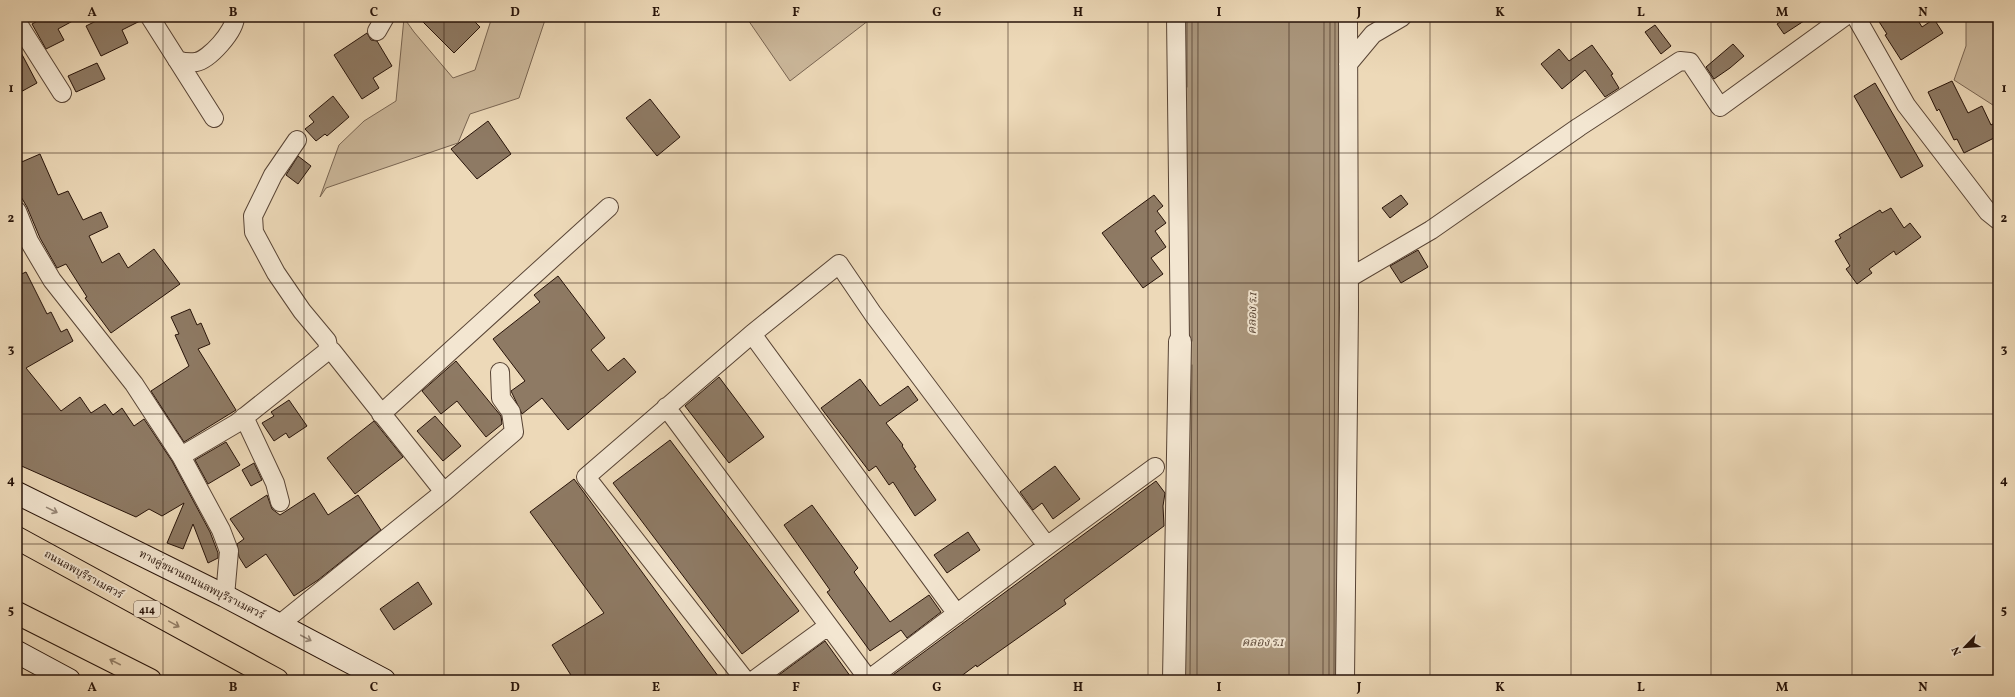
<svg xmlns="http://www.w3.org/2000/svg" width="2015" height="697" font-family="Vollkorn,'Noto Serif Thai',serif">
  <rect width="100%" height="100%" fill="#edd9b8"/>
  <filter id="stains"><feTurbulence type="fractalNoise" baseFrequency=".005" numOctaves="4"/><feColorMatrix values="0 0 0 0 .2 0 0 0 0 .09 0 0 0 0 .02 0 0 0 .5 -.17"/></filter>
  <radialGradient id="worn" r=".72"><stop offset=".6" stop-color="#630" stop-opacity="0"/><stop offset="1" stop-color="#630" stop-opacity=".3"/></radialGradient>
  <!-- green -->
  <path fill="#cbb79a" stroke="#796552" d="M492 17H546L519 98 470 114 458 143 326 188 320 197 339 145 364 121 396 101 404 18 414 32 453 78 475 70Z
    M746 17H873L790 81Z
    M1966 17H1998V112L1996 107 1954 80 1966 46Z"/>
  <!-- water -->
  <path fill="#aa967c" stroke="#76624e" d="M1183 17H1339L1338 680H1182Z"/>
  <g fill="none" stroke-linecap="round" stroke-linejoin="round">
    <!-- shore -->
    <path stroke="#685442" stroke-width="1" d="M1187 17V87
      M1192 341V17
      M1190 680 1192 365
      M1197 680 1198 17
      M1323 680 1324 17
      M1329 680 1330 17
      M1334 680 1335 17"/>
  </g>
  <!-- building -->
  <path fill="#8e7a64" stroke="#271309" d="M45 17H80L58 29 64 40 46 49 32 24Z
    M104 17H140V21L122 30 128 43 101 56 86 26Z
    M418 17H470L480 27 454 53Z
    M1788 17H1810L1784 34 1777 24Z
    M1876 17H1916L1922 27 1934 19 1943 33 1901 60 1885 35 1887 34Z
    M1655 25 1671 46 1661 54 1645 32Z
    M367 33 371 40 377 41 392 66 373 78 379 88 362 99 334 55Z
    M1733 44 1744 56 1730 68 1714 79 1706 67Z
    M17 45 37 83 17 94Z
    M1592 45 1613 74 1611 75 1619 88 1605 97 1585 70 1562 89 1541 64 1559 49 1569 61Z
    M97 63 105 79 76 92 68 76Z
    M1952 81 1968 113 1982 106 1991 125 1998 121V136L1964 153 1957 139 1954 140 1939 109 1937 111 1928 92Z
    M1875 83 1923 166 1901 178 1854 96Z
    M333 96 349 117 327 136 325 134 316 141 305 129 314 122 309 116Z
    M650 99 680 137 657 156 626 118Z
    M488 121 511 154 477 179 451 149Z
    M40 154 58 195 68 191 83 220 101 212 108 227 89 236 102 263 119 253 128 268 154 249 180 284 111 333 85 298 87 297 66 264 57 268 40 238 27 207 17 190V164Z
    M298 156 311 166 298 184 286 175Z
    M1154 195 1163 206 1157 211 1166 223 1155 231 1166 247 1151 258 1163 274 1143 288 1102 233Z
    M1401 195 1408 204 1390 218 1382 208Z
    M1891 208 1904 228 1910 223 1921 237 1896 255 1894 251 1869 269 1872 273 1857 284 1846 269 1850 266 1835 241 1841 238 1839 235 1880 210 1882 213Z
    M1418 250 1428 267 1401 283 1390 266Z
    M26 272 47 314 51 312 61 332 67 329 73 341 26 368 61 411 80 397 91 413 105 404 113 415 122 408 134 426 144 419 172 461 210 532 218 553V558L208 563 193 524 183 549 167 543 184 503 162 516 149 509 136 517 17 464V276Z
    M558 276 605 338 591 350 608 371 624 358 636 372 568 430 542 398 522 414 511 391 525 381 493 339 540 302 534 295Z
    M190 309 197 325 201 323 210 344 198 349 236 410 184 442 151 391 189 366 175 335 179 334 171 317Z
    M456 361 501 416 502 424 486 437 457 401 441 414 422 391Z
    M719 377 764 437 729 463 685 406Z
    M860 379 880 406 908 386 918 400 886 423 903 445 902 446 916 467 914 468 936 500 915 516 893 482 889 485 876 466 869 471 821 408Z
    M289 400 307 426 289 438 286 433 274 441 262 423 274 416 271 412Z
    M435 416 461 446 443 461 417 431Z
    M374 421 403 457 355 494 327 458Z
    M670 440 799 611 742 654 613 483Z
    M226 442 240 465 208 484 195 460Z
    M254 463 262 480 251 486 242 470Z
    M1055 466 1080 499 1053 519 1042 503 1033 510 1020 492Z
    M574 479 721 680H574L552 645 604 613 530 512Z
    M1156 481 1165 493 1163 506 1164 526 1064 600 1066 604 977 667 976 665 956 680H886Z
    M314 493 328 515 358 495 381 530 318 580 294 596 266 554 246 568 239 557 237 544 244 539 230 519 267 495 272 509 280 515Z
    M812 505 858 568 854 572 890 622 929 595 941 612 907 638 901 630 870 651 827 592 830 590 784 525Z
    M968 532 980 550 947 573 934 555Z
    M418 582 432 604 394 630 380 609Z
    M825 641 853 680H772Z"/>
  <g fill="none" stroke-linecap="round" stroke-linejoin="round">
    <defs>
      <path id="minor" d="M150 17 214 118
        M1176 17 1180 342
        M1856 17 1906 105 1988 212 1998 220
        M17 22 62 93
        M377 31 385 17
        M177 60C183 62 189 63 196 62 209 60 235 31 235 17
        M1348 64 1373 34 1402 17
        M297 140 273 175 253 216 254 232 276 273 302 311 327 341 329 352
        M17 211 29 241 52 280 134 384 181 456 221 530 229 551 225 596
        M1349 278 1431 230 1579 127 1680 61 1690 62 1720 107 1844 17
        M752 334 957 614
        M666 407 869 680
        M381 414 609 207
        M244 417 275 483 280 502
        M181 456 237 423 325 353 332 351 444 492
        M280 624 444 492 514 432 511 412 501 398 500 372
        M745 680 586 477 752 334 839 264 873 314 1047 546
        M754 680 828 626
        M868 680 1047 546 1155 467
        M1345 680 1349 307 1348 17"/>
      <path id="tertiary" d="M1174 680 1180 342"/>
      <path id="secondary" d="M17 493 225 596 384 680
        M17 652 69 680"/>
      <path id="primary" d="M17 538 277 680
        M17 613 150 680"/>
    </defs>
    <!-- minor casing -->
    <use href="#minor" stroke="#584435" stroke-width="20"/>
    <!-- tertiary casing -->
    <use href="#tertiary" stroke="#584435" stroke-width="24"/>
    <!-- secondary casing -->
    <use href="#secondary" stroke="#271309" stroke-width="24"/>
    <!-- primary casing -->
    <use href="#primary" stroke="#271309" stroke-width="24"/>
    <!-- minor -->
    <use href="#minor" stroke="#f3e6d1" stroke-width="18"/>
    <!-- tertiary -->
    <use href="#tertiary" stroke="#f3e6d1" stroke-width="22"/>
    <!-- secondary -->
    <use href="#secondary" stroke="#f3e6d1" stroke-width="22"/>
    <!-- primary -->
    <use href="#primary" stroke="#edd9b8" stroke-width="22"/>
  </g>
  <!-- one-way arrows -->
  <defs><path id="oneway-shaft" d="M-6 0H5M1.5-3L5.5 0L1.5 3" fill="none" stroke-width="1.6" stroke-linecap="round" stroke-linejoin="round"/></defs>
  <g stroke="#978777">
    <use href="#oneway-shaft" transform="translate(52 510) rotate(26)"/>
    <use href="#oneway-shaft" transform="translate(306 638) rotate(28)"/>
  </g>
  <g stroke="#948069">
    <use href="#oneway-shaft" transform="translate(174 624) rotate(29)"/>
    <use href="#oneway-shaft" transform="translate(115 662) rotate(-153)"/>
  </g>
  <!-- grid -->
  <path fill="none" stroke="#271309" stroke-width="1" stroke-opacity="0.55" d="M163 17V680M304 17V680M444 17V680M585 17V680M726 17V680M867 17V680M1008 17V680M1148 17V680M1289 17V680M1430 17V680M1571 17V680M1711 17V680M1852 17V680M17 153H1998M17 283H1998M17 414H1998M17 544H1998"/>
  <g text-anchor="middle" stroke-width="4" stroke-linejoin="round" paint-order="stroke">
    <!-- shield labels -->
    <rect fill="#f3e6d1" stroke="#645245" stroke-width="1" x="134" y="601" width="26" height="16" rx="3"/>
    <g font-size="10" font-weight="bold" fill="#271309">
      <text x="147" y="613">414</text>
    </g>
    <!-- street labels -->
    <g font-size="11" fill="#271309" stroke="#f3e6d1">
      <text transform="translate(84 574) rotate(29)" y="4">ถนนลพบุรีราเมศวร์</text>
      <text transform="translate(202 584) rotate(27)" y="4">ทางคู่ขนานถนนลพบุรีราเมศวร์</text>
    </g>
    <!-- water labels -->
    <g font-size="12" font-style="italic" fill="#5b4737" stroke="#f3e6d1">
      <text transform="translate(1252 313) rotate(-89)" y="4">คลอง ร.1</text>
      <text x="1263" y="646">คลอง ร.1</text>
    </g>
  </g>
  <!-- margin -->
  <rect width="2015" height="697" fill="none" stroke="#edd9b8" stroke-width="44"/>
  <!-- north arrow -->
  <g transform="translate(1965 647) rotate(245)" stroke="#f3e6d1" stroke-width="3" paint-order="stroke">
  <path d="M0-3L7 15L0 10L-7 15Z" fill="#271309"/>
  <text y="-6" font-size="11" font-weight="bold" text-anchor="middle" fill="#271309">N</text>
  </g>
  <rect x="22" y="22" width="1971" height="653" fill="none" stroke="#271309" stroke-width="1.5"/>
  <g font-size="13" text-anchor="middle" font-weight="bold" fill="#271309">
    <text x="92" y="16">A</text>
    <text x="233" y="16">B</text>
    <text x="374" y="16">C</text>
    <text x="515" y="16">D</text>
    <text x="656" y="16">E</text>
    <text x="796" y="16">F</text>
    <text x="937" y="16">G</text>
    <text x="1078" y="16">H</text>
    <text x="1219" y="16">I</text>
    <text x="1359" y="16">J</text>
    <text x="1500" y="16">K</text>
    <text x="1641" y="16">L</text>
    <text x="1782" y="16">M</text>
    <text x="1923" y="16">N</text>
    <text x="11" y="92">1</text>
    <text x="2004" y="92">1</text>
    <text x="11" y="222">2</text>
    <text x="2004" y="222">2</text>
    <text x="11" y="353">3</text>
    <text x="2004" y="353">3</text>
    <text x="11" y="484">4</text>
    <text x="2004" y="484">4</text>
    <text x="11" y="614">5</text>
    <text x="2004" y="614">5</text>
    <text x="92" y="691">A</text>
    <text x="233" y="691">B</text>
    <text x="374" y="691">C</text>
    <text x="515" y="691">D</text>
    <text x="656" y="691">E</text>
    <text x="796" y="691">F</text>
    <text x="937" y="691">G</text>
    <text x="1078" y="691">H</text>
    <text x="1219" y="691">I</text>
    <text x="1359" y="691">J</text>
    <text x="1500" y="691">K</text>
    <text x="1641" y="691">L</text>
    <text x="1782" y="691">M</text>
    <text x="1923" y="691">N</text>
  </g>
  <rect width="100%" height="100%" filter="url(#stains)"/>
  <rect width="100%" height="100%" fill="url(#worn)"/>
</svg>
